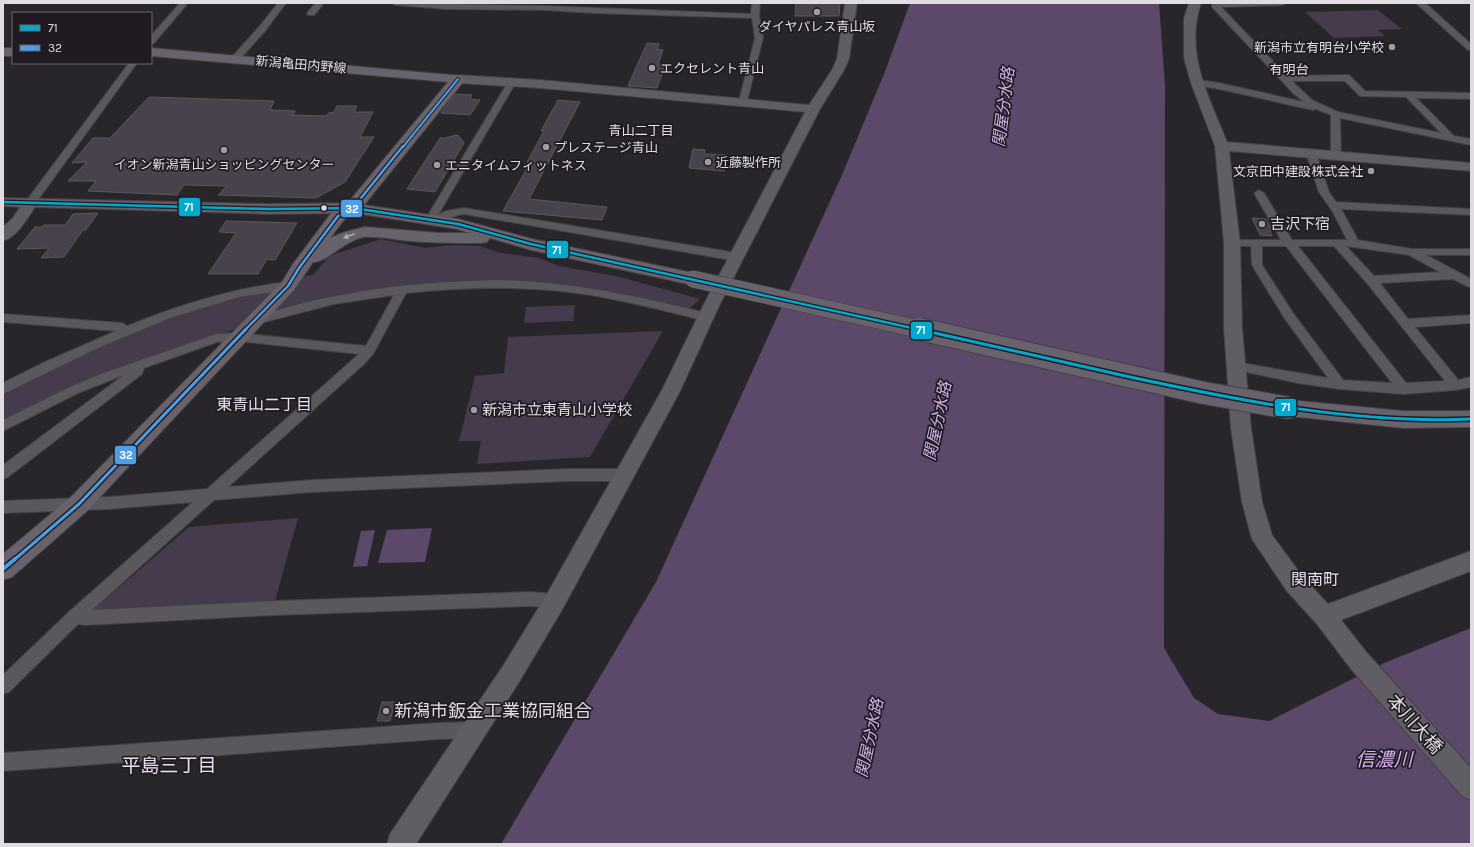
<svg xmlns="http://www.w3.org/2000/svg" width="1474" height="847" font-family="Karla,'Noto Sans JP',sans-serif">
  <rect width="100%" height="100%" fill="#29262b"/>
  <!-- green -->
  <path fill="#463a4d" d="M1378 10 1402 29 1378 30 1385 36 1334 38 1305 12Z
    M381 239 425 248 452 245 479 246 501 253 539 258 559 266 616 276 700 299 688 310 623 296 476 283 288 309 216 336 3 424V395L49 369 100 345 160 321 242 294 314 274 329 256Z
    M575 305 573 321 524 323 526 307Z
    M663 331 590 457 477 464 481 441H459L475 376 504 373 508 337Z
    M298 518 275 601 97 615 94 609 189 527Z"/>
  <!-- water -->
  <path fill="#5c4868" d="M910 3H1159L1165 85 1164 648 1194 698 1218 714 1269 721 1384 663 1471 628V844H501L656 582 842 175 886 69Z
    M432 528 425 562 378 563 387 530Z
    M375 530 367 566 353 567 361 531Z"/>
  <!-- building -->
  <path fill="#47424b" stroke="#5a585b" d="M796 3H840L839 16H795Z
    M647 43 659 44 657 49 663 50 658 64H666L657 88 628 86Z
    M455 94 472 95 470 99 480 100 470 115 441 113Z
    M149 97 274 101 270 110 295 111 293 115 326 116 329 113 334 112 337 106H357L354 112H373L360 137H374L345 182 316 198 218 195 227 186 184 185 177 195 88 191 96 181H68L87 162 72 163 93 138H110Z
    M558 100 580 102 529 199 607 207 602 220 503 211 530 163 527 162 544 131H541Z
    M456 135 459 136 464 143 435 192 407 189 440 138H445Z
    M693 149 705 150 704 154 727 155 724 171 689 168Z
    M98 213 86 230H83L64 257 41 258 49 248 17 249 35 227H42L44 225H65L73 214Z
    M1252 218 1266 219 1273 231H1270L1272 236 1260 235Z
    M226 221 297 223 275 260 267 259 258 274H208L236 233 219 232Z
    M382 702H395L390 721H377Z"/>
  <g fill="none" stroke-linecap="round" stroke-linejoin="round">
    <defs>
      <path id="street" d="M180 3H188L154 43H151V36Z
        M278 3H286L265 31 239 60H233L232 58 233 56 259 27Z
        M316 3H324L314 15H308L307 13Z
        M392 3 546 6 751 14 752 3H760L759 16 763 38 747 101 743 104 739 101 755 38 752 18 593 13 546 10 446 9 396 5Z
        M1212 3H1286L1282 5 1221 7 1287 76 1347 75 1350 76 1365 91 1471 93V99L1416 98 1454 136 1471 139V145L1340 118 1341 156 1336 159 1331 156V115L1316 109 1313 110 1219 89 1194 85 1193 83 1194 81 1197 80 1219 83 1304 102 1293 93 1212 7ZM1292 81H1345L1360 96 1406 97 1441 133 1338 112 1312 100Z
        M1416 3H1425L1471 44V50H1468Z
        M129 63H137L35 204H27L26 202 27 200Z
        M512 79 516 82 438 215 446 211 464 208 737 253 741 255 742 257 741 259 737 261 464 214C447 216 443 226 426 222L425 220 508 82Z
        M1311 150 1316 153 1329 192 1336 202 1471 209V215L1341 209 1358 240 1412 249H1471V255H1426L1471 279V288L1453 279 1380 283 1408 319 1471 315V323L1415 327 1458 380 1471 377V387L1455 390 1404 394 1339 389 1298 383 1232 369 1230 366 1232 363 1236 362 1328 378 1285 319 1252 265 1251 246H1232L1227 243 1232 240H1281L1254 193 1259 190 1264 193 1292 240H1347L1333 212 1319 192 1306 153ZM1262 246H1286L1392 383 1343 380 1293 313 1262 265ZM1298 246H1334L1367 283 1445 381 1406 383ZM1346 246 1409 255 1440 272 1374 276Z
        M502 280C572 282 638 296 706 313L710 314 712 317 710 320 706 321C654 308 602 294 549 290 501 286 454 288 406 293L373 354 365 363 228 487 312 480 568 469H625L630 471 632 475 630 479 625 481H568L312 492 214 500 92 610 275 601 531 592 555 594 560 596 563 601 560 606 555 608 531 606 275 615 86 625 78 624 9 692 3 694V675L70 611 193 502 109 509 3 513V501L109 497 207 489 359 354 238 341 217 342 144 368 142 374 8 477 3 479V465L124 375 78 393 3 431V420L70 387 101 374 216 334 238 333 366 346 394 295 334 304 253 325 249 324 247 321 249 318 253 317C280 309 308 301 336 296 390 285 447 281 502 280Z
        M288 282 292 283 294 286 292 289 239 297 170 318 100 347 3 394V383L45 362 116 331 3 322V314L122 323 127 326C179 305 232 288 288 282Z
        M474 722 480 724 482 730 480 736 474 738 439 739 3 771V753L439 723Z"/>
      <path id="secondary" d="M845 3H857L849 59 844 70 820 109 720 304 680 391 563 608 519 682 416 844H387L390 834 503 666 547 594 662 390 704 304 805 112 540 88 458 83 454 82 452 79 454 76 458 75 540 80 809 105 832 70 837 59Z
        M1189 3H1201C1184 53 1209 97 1227 142L1471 163V171L1229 151 1240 243 1242 328 1251 428 1262 502 1272 535 1302 576 1328 604 1471 551V571L1341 620 1367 653 1471 768V800L1462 796 1351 669 1316 623 1286 590 1252 539 1242 502 1231 428 1224 328V243L1215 146 1191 83 1184 58V18Z
        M3 198 269 204 353 203 358 205 360 208 358 211 353 213 269 214 35 207C27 219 17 237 3 241V227L13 218 20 207 3 206Z"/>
      <path id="primary" d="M3 48H13V56H3Z
        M151 48 463 76 465 79 463 82 364 205 458 219 532 239 693 273 699 275 702 279 699 283 693 285 531 250 490 238 487 242 481 243C457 243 434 243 410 241 396 240 379 236 364 237 347 239 324 264 313 262L294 290 87 511 12 577 3 580V554L71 497 282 282 293 264 332 212 347 204 448 82 151 56ZM355 213 457 229 470 233H440L365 227 345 232 330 238 344 220Z
        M1289 400 1403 411H1471V427L1403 428 1289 416 1282 414 1279 408 1282 402Z"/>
    </defs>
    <!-- street casing -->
    <use href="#street" stroke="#434144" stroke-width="2"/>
    <!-- secondary casing -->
    <use href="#secondary" stroke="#434144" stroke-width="2"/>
    <!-- primary casing -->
    <use href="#primary" stroke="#434144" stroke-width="2"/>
    <!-- street -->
    <use href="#street" fill="#5a585c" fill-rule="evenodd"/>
    <!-- secondary -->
    <use href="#secondary" fill="#615d64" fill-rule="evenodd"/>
    <!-- primary -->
    <use href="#primary" fill="#68626c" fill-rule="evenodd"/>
    <defs>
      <path id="primary-bridge-far1" d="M693 279 923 330"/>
      <path id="primary-bridge" d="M919 329 1204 393 1289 408"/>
    </defs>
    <!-- primary-bridge-far1 casing -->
    <use href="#primary-bridge-far1" stroke="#434144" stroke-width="18" stroke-linecap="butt"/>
    <!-- primary-bridge casing -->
    <use href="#primary-bridge" stroke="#434144" stroke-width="24" stroke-linecap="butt"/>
    <!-- primary-bridge-far1 -->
    <use href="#primary-bridge-far1" stroke="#68626c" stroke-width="17"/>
    <!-- primary-bridge -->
    <use href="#primary-bridge" stroke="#68626c" stroke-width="22"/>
    <defs>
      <path id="bus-1-far1" d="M3 202 269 209 353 208 458 224 531 244 921 330"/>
      <path id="bus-1" d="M917 329C988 345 1059 361 1130 377 1242 401 1355 424 1471 419"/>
      <path id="bus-2-far3" d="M403 147 458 79"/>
      <path id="bus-2-far2" d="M245 330 288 286 299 268 338 216 353 208 403 146"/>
      <path id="bus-2-far1" d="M14 560 79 504 246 329"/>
      <path id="bus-2" d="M3 569 15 559"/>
    </defs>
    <!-- bus-1-far1 casing -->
    <use href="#bus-1-far1" stroke="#201b23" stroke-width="5"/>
    <!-- bus-1 casing -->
    <use href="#bus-1" stroke="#201b23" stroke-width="6"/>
    <!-- bus-2-far3 casing -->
    <use href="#bus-2-far3" stroke="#201b23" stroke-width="4"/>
    <!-- bus-2-far2 casing -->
    <use href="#bus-2-far2" stroke="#201b23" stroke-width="5"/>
    <!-- bus-2-far1 casing -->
    <use href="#bus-2-far1" stroke="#201b23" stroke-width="6"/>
    <!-- bus-2 casing -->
    <use href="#bus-2" stroke="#201b23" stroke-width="7"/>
    <!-- bus-1-far1 -->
    <use href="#bus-1-far1" stroke="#00a9ce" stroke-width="2.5"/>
    <!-- bus-1 -->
    <use href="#bus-1" stroke="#00a9ce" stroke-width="3"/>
    <!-- bus-2-far3 -->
    <use href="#bus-2-far3" stroke="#4d9ee5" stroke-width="2"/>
    <!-- bus-2-far2 -->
    <use href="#bus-2-far2" stroke="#4d9ee5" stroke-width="2.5"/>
    <!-- bus-2-far1 -->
    <use href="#bus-2-far1" stroke="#4d9ee5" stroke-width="3"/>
    <!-- bus-2 -->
    <use href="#bus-2" stroke="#4d9ee5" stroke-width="4"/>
  </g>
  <!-- one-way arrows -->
  <defs><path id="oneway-solid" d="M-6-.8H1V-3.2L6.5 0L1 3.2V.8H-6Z"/></defs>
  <use fill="#b0abb3" href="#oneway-solid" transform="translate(349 236) rotate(159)"/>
  <!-- markers -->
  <g fill="#a09ca2" stroke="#201b23" stroke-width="1.5">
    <circle cx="817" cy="12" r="4"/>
    <circle cx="1392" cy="47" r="4"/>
    <circle cx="652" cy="68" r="4"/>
    <circle cx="546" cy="147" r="4"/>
    <circle cx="224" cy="150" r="4"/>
    <circle cx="708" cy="162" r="4"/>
    <circle cx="437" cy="165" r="4"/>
    <circle cx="1371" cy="171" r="4"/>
    <circle cx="1262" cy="224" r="4"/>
    <circle cx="474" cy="410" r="4"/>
    <circle cx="386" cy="711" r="4"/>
  </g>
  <circle fill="#e0dce2" stroke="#201b23" stroke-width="1.5" cx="324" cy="208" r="3.5"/>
  <g text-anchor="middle" stroke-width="3.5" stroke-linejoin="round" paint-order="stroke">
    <!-- far-poi labels -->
    <g font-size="13" fill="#e0dce2" stroke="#201b23" text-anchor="start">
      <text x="817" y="31" text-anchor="middle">ダイヤパレス青山坂</text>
      <text x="1384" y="52" text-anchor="end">新潟市立有明台小学校</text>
      <text x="660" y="73">エクセレント青山</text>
      <text x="554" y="152">プレステージ青山</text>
      <text x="716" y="167">近藤製作所</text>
      <text x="224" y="169" text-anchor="middle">イオン新潟青山ショッピングセンター</text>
      <text x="445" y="170">エニタイムフィットネス</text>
      <text x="1363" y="176" text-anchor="end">文京田中建設株式会社</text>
    </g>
    <!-- far-street labels -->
    <g font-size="13" fill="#e0dce2" stroke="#201b23">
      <text transform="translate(301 64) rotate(5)" y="5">新潟亀田内野線</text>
    </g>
    <!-- far-neighbourhood labels -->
    <g font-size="13" fill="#e6dfeb" stroke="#201b23">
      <text x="1289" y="74">有明台</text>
      <text x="641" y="135">青山二丁目</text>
    </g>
    <!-- poi labels -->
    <g font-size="15" fill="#e0dce2" stroke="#201b23" text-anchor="start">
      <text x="1270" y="229">吉沢下宿</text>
      <text x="482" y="415">新潟市立東青山小学校</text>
    </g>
    <!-- water labels -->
    <g font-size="16" font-style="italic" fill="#d6b1ec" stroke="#201b23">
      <text transform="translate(1003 107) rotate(-83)" y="6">関屋分水路</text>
      <text transform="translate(937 421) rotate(-78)" y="6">関屋分水路</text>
      <text transform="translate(869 738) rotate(-78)" y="6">関屋分水路</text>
    </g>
    <!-- neighbourhood labels -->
    <g font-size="16" fill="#e6dfeb" stroke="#201b23">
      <text x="264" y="410">東青山二丁目</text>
      <text x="1315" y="585">関南町</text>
    </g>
    <!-- near-poi labels -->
    <g font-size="18" fill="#e0dce2" stroke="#201b23" text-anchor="start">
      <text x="394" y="717">新潟市鈑金工業協同組合</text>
    </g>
    <!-- near-street labels -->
    <g font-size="18" fill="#e0dce2" stroke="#201b23">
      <text transform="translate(1415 724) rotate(48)" y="6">本川大橋</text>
    </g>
    <!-- near-water labels -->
    <g font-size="19" font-style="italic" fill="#d6b1ec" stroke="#201b23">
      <text x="1384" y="766">信濃川</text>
    </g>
    <!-- near-neighbourhood labels -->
    <g font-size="19" fill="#e6dfeb" stroke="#201b23">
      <text x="169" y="772">平島三丁目</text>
    </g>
  </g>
  <g stroke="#201b23" stroke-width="1.5">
    <rect x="178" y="197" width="23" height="20" rx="4" fill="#00a9ce"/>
    <rect x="340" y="199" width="23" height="19" rx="4" fill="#4d9ee5"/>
    <rect x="546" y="240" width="23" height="19" rx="4" fill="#00a9ce"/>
    <rect x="910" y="321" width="23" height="19" rx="4" fill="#00a9ce"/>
    <rect x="1274" y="398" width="23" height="19" rx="4" fill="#00a9ce"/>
    <rect x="114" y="445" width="23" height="20" rx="4" fill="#4d9ee5"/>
  </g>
  <g font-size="11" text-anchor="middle" font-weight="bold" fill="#fff">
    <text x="189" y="211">71</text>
    <text x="352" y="213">32</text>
    <text x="557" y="254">71</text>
    <text x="921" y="334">71</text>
    <text x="1286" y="411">71</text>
    <text x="126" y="459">32</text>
  </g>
  <!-- border -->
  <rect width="1474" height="847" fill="none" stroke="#e0dce2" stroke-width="8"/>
  <!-- legend -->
  <rect x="12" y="12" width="140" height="52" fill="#201b23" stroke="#6d686f"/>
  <rect x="20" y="25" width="20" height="6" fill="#00a9ce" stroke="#6d686f"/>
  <text x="48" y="32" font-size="12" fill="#e0dce2">71</text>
  <rect x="20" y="45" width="20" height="6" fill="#4d9ee5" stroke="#6d686f"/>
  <text x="48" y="52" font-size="12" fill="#e0dce2">32</text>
</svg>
